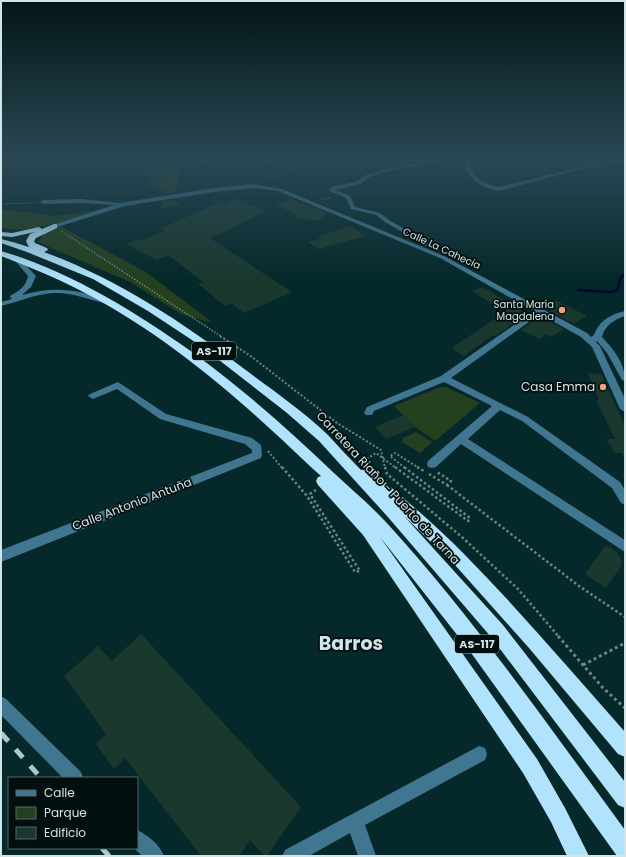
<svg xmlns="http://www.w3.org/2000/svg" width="626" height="857" font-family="Poppins,sans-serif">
  <rect width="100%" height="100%" fill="#05282a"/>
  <!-- green -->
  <path fill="#24401f" d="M181 165 177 187 149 188 153 178 152 176H147L145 170Z
    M1 210 27 212 55 216 98 210C67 219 34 234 1 228Z
    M60 226 146 272 213 323 181 314 130 282 38 242 46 231Z
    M440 387H446L480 403 435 441 415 427 394 406Z
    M416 432 432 442 420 453 402 442 403 438Z"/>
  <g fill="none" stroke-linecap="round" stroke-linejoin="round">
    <!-- stream -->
    <path stroke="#000736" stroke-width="2.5" d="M578 290 612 292 617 290 621 277 625 274"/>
  </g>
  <!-- building -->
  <path fill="#1b382e" d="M168 168 164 188H152L145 170Z
    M177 187 176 193 164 194 160 188Z
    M235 199 266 211 210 238 292 292 244 313 231 303 225 306 198 284 203 282 168 255 157 260 126 244 137 240 140 241 166 230 161 228 223 201 225 204Z
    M291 199 296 201 327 213 318 221 295 217 298 215 275 205Z
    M175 200 179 205 162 208 163 201Z
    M350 226 365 236 319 249 308 242 321 238 318 236Z
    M483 287 527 314 495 336 493 335 464 356 453 350 455 348 453 347 505 312 472 291Z
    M555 300 587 316 574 324 542 307Z
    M540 316 564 329 551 337 546 334 540 339 521 330Z
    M588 373 601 374 625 426V459L622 453H615L606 439H615L596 400H599Z
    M403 415 415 427 386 439 375 427Z
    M606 545 617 552 622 561V565L606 588 585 574Z
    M141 634 301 807 267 856H264L250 840 239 856H201L125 758 114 769 96 744 106 734 64 676 98 646 112 661Z"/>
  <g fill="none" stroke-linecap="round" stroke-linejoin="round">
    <!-- path-far4 -->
    <path stroke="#6a8586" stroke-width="1" stroke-dasharray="1 1" stroke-linecap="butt" d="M193 159C204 163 215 167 226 167 251 167 266 157 290 169L289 172 266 180
      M322 199 331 198
      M1 204 36 203
      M61 231 70 237"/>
    <!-- path-far3 -->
    <path stroke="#6a8586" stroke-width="1.5" stroke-dasharray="1.5 1.5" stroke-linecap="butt" d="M69 236 222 337"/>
    <!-- path-far2 -->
    <path stroke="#6a8586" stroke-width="2" stroke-dasharray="2 2" stroke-linecap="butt" d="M220 336 252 357 337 423 381 450 385 468
      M268 451 282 468
      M360 463 376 453 396 468
      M405 468 390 456 395 453 419 468"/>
    <!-- path-far1 -->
    <path stroke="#6a8586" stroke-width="2.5" stroke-dasharray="2.5 2.5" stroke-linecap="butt" d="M282 467 307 496 355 572 360 571 310 494 316 490
      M385 467 387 474 463 538 518 589 559 637
      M395 467 468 521 470 518 404 467
      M417 467 424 471
      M429 474 447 485 451 481 437 472
      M447 485 579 586 625 617"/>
    <!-- path -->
    <path stroke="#6a8586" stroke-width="3" stroke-dasharray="3 3" stroke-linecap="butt" d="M558 636 603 688 625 708
      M583 665 625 643"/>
    <!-- minor -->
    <path fill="#407690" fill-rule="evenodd" d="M438 159H451L392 170 370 177 360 184 335 190 350 196 355 207 380 213 389 220 439 249V251H435L385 222 376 215 351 209 346 198 328 190 333 186 356 182 366 175 389 168Z
      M468 159H473L469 164C473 178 485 185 499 187L593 164 625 161V163L593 166 499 191C483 188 468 180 464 164Z
      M253 184 282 189 444 256 587 333 591 337C595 335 595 331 598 327 604 318 615 313 625 311V316C614 320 605 325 602 337 614 350 625 363 625 381L622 380 607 353 597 341 596 342 600 346 625 399V412L620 409 592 347 581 337 540 314 451 378 528 417 620 482 625 490V505L621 503 612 488 522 421 500 410 468 439 625 540V552L461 444 436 467 432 468 428 467 427 464 428 461 492 406 444 382 374 411 372 415H366L364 413 367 407 441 376 534 311 440 258 278 191 253 188 214 192 125 206 54 228 52 227V225L114 205 81 203 43 204 40 202 43 200 81 199 120 203 214 188Z
      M13 256H17L36 276 31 287 22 295C48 288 69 288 95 296 100 297 108 298 112 302L108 304C90 300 72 292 53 293 35 294 18 302 1 306V302L12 299 10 297 11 295C20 291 26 286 28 276L13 258Z
      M118 382 166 414 252 438 261 445 262 455 261 458 1 562V550L252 453V450L245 444 160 419 117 389 93 399 88 396 90 394Z
      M1 696 6 699 81 772 83 778H63L1 715Z
      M479 746 485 748 487 754 485 760 365 825 376 856H358L350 833 309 856H282L285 850Z
      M137 830C148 835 160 845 164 856H142L134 848H137Z"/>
    <!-- highway -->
    <path fill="#b1e3fc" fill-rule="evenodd" d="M54 224H57V228L36 238 34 241 35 243 47 248 48 250 44 252 29 247 26 241 30 234 35 232 12 237 1 236V232L12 233 39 227 42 229Z
      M1 239C90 261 170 313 243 368 271 389 302 410 328 435 339 447 350 459 361 470L366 469 371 470C403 498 436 525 466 556 521 612 573 673 625 732V757L618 754 529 648 455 565 404 516 503 625 625 782V808L618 805 491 637 387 516 319 441 287 413 201 346 148 311 93 279 27 252 1 243Z
      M1 251C67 270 136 312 192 352 243 389 289 430 334 473 351 489 369 504 385 521 473 617 548 725 625 830V856H617L469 650 380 537 537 759 565 808 589 856H567L551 822 523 773 363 535 318 485 316 481 318 477 321 476 312 468C243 402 172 339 87 294 59 279 30 267 1 256Z"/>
    <!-- rail -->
    <path stroke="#b2c6c8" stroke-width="5" stroke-dasharray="11 11" stroke-linecap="butt" d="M1 733 41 778
      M102 848 109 856"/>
  </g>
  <!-- sky -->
  <linearGradient id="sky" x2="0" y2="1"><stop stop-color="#031617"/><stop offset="0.57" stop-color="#2a4855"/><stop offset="1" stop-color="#2a4855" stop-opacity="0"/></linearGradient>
  <rect width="626" height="279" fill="url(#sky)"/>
  <!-- markers -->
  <g fill="#efa377" stroke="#030e0f" stroke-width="1.5">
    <circle cx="562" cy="310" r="4"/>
    <circle cx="603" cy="387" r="4"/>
  </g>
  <g text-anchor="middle" stroke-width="3.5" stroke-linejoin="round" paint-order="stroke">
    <!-- far-street labels -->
    <g font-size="10" fill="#d2e4e5" stroke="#030e0f">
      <text transform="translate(442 248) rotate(25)" y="4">Calle La Cahecia</text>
    </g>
    <!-- far-poi labels -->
    <g font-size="10" fill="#d2e4e5" stroke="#030e0f" text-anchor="end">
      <text x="554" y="308">Santa María<tspan x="554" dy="12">Magdalena</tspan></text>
    </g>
    <!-- shield labels -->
    <g fill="#030e0f" stroke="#94a4a5" stroke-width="1">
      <rect x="192" y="342" width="44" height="18" rx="3"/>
      <rect x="455" y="635" width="44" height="18" rx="3"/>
    </g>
    <g font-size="11" font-weight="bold" fill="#d2e4e5">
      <text x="214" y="355">AS-117</text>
      <text x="477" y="648">AS-117</text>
    </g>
    <!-- poi labels -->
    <g font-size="12" fill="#d2e4e5" stroke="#030e0f" text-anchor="end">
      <text x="595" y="391">Casa Emma</text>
    </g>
    <!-- street labels -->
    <g font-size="12" fill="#d2e4e5" stroke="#030e0f">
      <text transform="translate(388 488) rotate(47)" y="4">Carretera Riaño - Puerto de Tarna</text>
      <text transform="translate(132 504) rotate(-21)" y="4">Calle Antonio Antuña</text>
    </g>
    <!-- near-district labels -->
    <g font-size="19" font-weight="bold" fill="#d2e4e5" stroke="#030e0f">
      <text x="351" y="650">Barros</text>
    </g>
  </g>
  <!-- border -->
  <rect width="626" height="857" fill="none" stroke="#d2e4e5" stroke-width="4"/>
  <!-- legend -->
  <rect x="8" y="777" width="130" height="72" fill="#030e0f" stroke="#566465"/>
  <rect x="16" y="790" width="20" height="6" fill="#407690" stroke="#566465"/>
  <text x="44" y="797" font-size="12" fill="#d2e4e5">Calle</text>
  <rect x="16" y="807" width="20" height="12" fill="#24401f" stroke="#566465"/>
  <text x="44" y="817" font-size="12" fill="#d2e4e5">Parque</text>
  <rect x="16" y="827" width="20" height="12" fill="#1b382e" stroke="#566465"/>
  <text x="44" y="837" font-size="12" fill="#d2e4e5">Edificio</text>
</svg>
